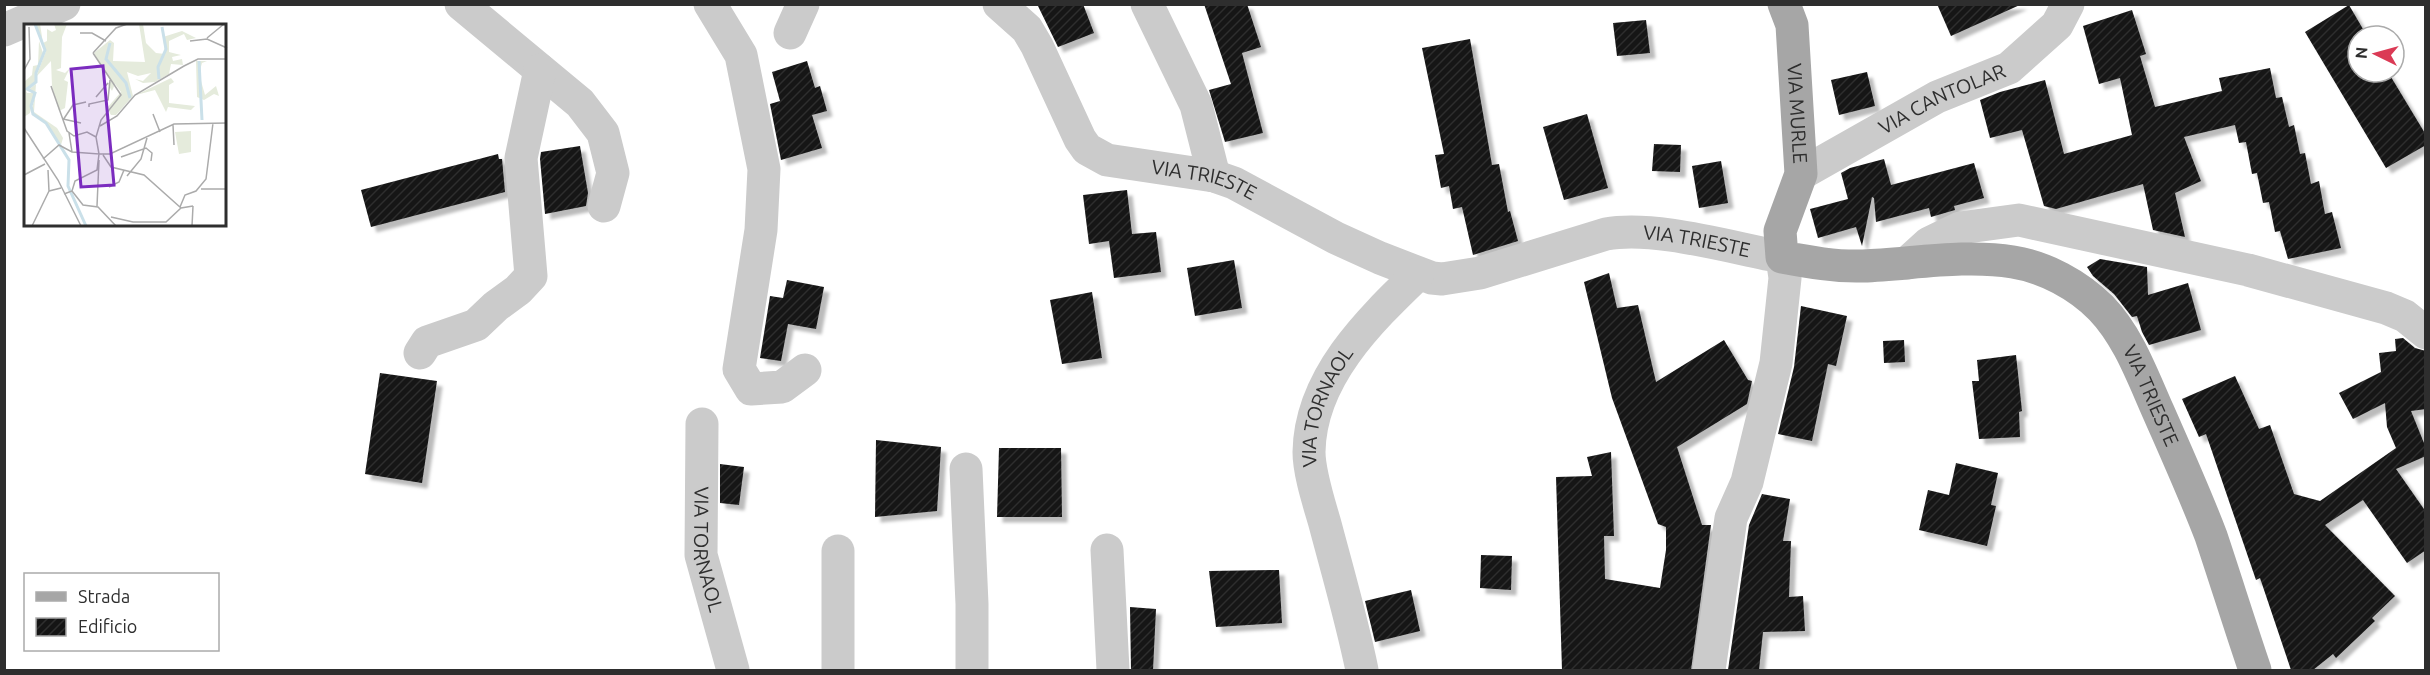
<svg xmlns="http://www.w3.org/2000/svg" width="2430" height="675" font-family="Ubuntu,sans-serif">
  <defs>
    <pattern id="building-hatch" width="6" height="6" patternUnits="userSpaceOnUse" patternTransform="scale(1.5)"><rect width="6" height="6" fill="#151515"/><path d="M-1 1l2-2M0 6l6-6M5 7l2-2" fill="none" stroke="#2f2f2f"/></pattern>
    <filter id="shadow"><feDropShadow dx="5.5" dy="5.5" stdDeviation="1.5" flood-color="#0004"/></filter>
  </defs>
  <rect width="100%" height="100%" fill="#fff"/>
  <!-- building -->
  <path fill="url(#building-hatch)" filter="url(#shadow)" d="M1037 4H1083L1094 33 1058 47Z
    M1204 4H1247L1261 47 1242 53 1263 133 1225 142 1209 90 1231 84Z
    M1937 4H2022L1951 36Z
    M2349 5 2367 36H2358V72H2388L2426 135V145L2386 168 2305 32Z
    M2132 10 2146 54 2140 56 2155 107 2222 91 2219 78 2270 68 2276 98 2282 97 2289 127 2294 125 2300 154 2305 153 2311 184 2319 181 2325 214 2332 212 2341 248 2288 259 2280 231 2275 232 2269 202 2263 203 2257 173 2252 174 2246 142 2239 143 2235 125 2184 137 2201 181 2175 193 2185 237 2153 230 2143 184 2056 209 2044 206 2022 130 1990 138 1980 100 2000 92 2045 80 2064 154 2132 135 2120 78 2099 84 2083 26Z
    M1646 20 1650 53 1617 56 1613 23Z
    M1470 39 1492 165 1499 164 1508 212 1510 211 1518 241 1473 255 1462 207 1453 209 1449 186 1441 188 1435 155 1444 154 1422 48Z
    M807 61 815 88 820 86 827 111 812 115 822 148 781 160 770 104 780 101 772 72Z
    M1867 72 1875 106 1839 115 1831 80Z
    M1587 114 1608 188 1564 200 1543 127Z
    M1654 144 1681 145 1680 172 1652 171Z
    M580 146 588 193 586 206 545 214 540 159 541 152Z
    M498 154 499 159H502L505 192 371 227 361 190Z
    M1884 159 1891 185 1974 163 1984 198 1954 206 1955 210 1931 217 1929 208 1876 222 1874 198 1872 197 1862 246 1856 227 1818 238 1810 209 1848 199 1841 173 1850 168Z
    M1721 161 1728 203 1699 208 1692 166Z
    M1127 190 1132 234 1156 232 1161 272 1114 278 1109 241 1089 244 1083 195Z
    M2100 259 2147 267 2148 295 2188 283 2201 330 2149 345 2142 332 2137 316 2132 317 2114 294 2093 276 2087 267Z
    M1234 260 1242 308 1195 316 1187 268Z
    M1609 273 1617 308 1638 305 1656 382 1724 340 1748 380 1752 381 1747 404 1677 447 1702 525H1711L1691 670H1562L1556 477 1592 476 1587 457 1611 452 1614 536H1604L1605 579 1660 588 1666 550V527L1658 524 1612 398 1584 282Z
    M787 280 824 287 816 329 788 324 781 361 760 358 770 296 783 298Z
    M1092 292 1102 358 1062 364 1050 300Z
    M1801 306 1847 316 1836 366 1828 364 1812 441 1778 434 1794 367Z
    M2403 338 2415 348 2426 351V409L2411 411 2426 448V456L2396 469 2426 512V550L2407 563 2363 500 2325 525 2395 596 2372 618 2375 621 2336 658 2333 654 2313 670H2291L2260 578 2256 580 2206 434 2199 437 2182 399 2235 376 2259 429 2270 425 2294 494 2320 501 2396 448 2387 427 2385 403 2353 419 2339 393 2381 372 2379 353 2396 351 2395 339Z
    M1904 340 1905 362 1884 363 1883 341Z
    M2016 355 2022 411 2019 412 2020 437 1979 439 1972 381H1979L1977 360Z
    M380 373 437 381 422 483 365 474Z
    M876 440 941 447 937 511 875 517Z
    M999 448H1061L1062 517H997Z
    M1956 463 1998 473 1991 505 1996 506 1987 546 1919 530 1928 490 1949 495Z
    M720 464 744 467 739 505 720 503Z
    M1762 494 1790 499 1783 541H1791L1789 597 1803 596 1805 631 1763 632 1759 670H1728L1749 525Z
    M1481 555 1512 556 1511 590 1480 588Z
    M1279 570 1282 623 1216 627 1209 571Z
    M1411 590 1420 631 1375 642 1365 601Z
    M1130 607 1156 609 1153 670H1131Z"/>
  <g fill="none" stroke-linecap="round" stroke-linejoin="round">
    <!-- minor -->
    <g stroke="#cbcbcb" stroke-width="33">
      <path d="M461 4 580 103 603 133 613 173 604 206"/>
      <path d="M710 4 741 55 764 169 761 230 739 369 751 389 782 387 805 370"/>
      <path id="s1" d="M999 4 1027 29 1037 46 1080 139 1087 149 1107 160 1214 176 1234 183 1336 238 1380 258 1432 278 1442 279 1480 273 1606 234C1655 225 1732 248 1782 257L1785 278 1776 363 1747 482 1731 518 1709 670"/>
      <path d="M1147 4 1196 105 1214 176"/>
      <path d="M4 30 64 4"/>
      <path d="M790 33 803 4"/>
      <path id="s2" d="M1801 174 1937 97 2009 68 2057 25 2068 4"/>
      <path d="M1907 263 1929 243 1960 228 2019 220 2248 270 2386 308 2405 316 2426 333"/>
      <path d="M420 353 427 342 476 325 496 306 518 290 531 276 521 158 540 70"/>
      <path id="s3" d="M702 424 701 555 733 670"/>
      <path d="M966 469 972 604V670"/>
      <path d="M1107 550 1113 670"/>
      <path d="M838 670V551"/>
      <path id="s4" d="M1362 670C1352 621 1338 573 1325 524 1319 503 1309 473 1309 452 1310 378 1369 321 1418 274"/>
    </g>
    <!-- major -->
    <path stroke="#a6a6a6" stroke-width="33" id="s5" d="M1784 4 1792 25 1801 174 1780 231 1782 257C1809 262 1836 267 1863 266 1912 264 1965 254 2013 262 2045 267 2078 285 2101 308 2128 336 2142 375 2158 411 2176 452 2195 494 2211 536 2226 581 2240 626 2255 670"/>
  </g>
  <g text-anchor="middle" stroke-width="6" stroke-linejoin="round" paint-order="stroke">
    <!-- street labels -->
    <g font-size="20" fill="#2e2e2e" stroke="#fff">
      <text dy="7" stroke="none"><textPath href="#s2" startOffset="160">VIA CANTOLAR</textPath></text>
      <text dy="7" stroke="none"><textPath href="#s5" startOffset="111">VIA MURLE</textPath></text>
      <text dy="7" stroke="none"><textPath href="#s1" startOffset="294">VIA TRIESTE</textPath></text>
      <text dy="7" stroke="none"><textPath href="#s1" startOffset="816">VIA TRIESTE</textPath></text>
      <text dy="7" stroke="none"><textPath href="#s5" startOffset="693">VIA TRIESTE</textPath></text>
      <text dy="7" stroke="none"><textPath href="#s4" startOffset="273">VIA TORNAOL</textPath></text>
      <text dy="7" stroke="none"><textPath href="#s3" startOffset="126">VIA TORNAOL</textPath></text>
    </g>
  </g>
  <!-- overview -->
  <g transform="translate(24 24)">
    <rect width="202" height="202" fill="#fff"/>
    <path d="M167 107V128L155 130 151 108Z" fill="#e5ebdc"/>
    <path d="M10 0H16L19 19 23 17V5L28 8 32 6 30 0H43L38 13 37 44 32 46 41 49 46 44 40 56 44 58 41 84 35 87 28 62 27 37 12 53 22 27ZM115 0H119L122 19 132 29 141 30 139 13 158 7 172 14 163 16 160 10 145 17V28L157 31 148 33 149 37 158 35 159 41 147 40 145 50 131 58 119 59 111 55 119 57 127 49 114 52 103 48 109 72 92 91H87L83 84 97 68 91 60 88 67 83 59 87 58 70 29 86 16 90 19 89 37 121 38ZM15 17 20 32 11 50V59L6 61 2 67 3 69H9L4 66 12 60 10 88 33 104 39 114 37 121 21 99 7 88 11 73 10 69 6 89 0 93V58L8 51 9 42 14 41ZM172 37H183L178 39 175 50 181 71 192 62 195 72 190 70 180 76 173 73ZM147 54 150 58 145 61V79L171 82 167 86 144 83 142 88 131 66 112 71Z" fill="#e5ebdc"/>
    <path fill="none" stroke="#cae0e9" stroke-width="3" d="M11 0 21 26 12 49V58L3 65 11 69 7 82 9 90 22 99 45 136 44 162 62 202M86 19 82 35 102 59 106 74M175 37 178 96M135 55 134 43 142 25 138 3"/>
    <path fill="none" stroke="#ababab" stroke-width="1.5" d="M56 9H68L82 17M183 14 200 0M166 17 183 15 203 24M69 29 92 4 103 0M0 46 6 35 5 3M27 62 43 107 50 112 63 108 72 113M72 73 84 59M65 83V80L84 76 86 56M129 90 136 108M39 95 57 99M39 96 49 81 62 78M149 101 150 121M76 102 93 92 111 71 160 42 174 35H203M0 104 34 156 57 202M45 109 48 128M79 131 87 143 120 151 157 184M97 133 122 124 128 129 127 137M19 135 35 121 48 128 75 130 72 113 77 96 97 71 69 29M24 146 25 167 37 164M0 151 21 140M103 152 117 135 123 114M85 163 95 158 100 146M177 165H203M48 167 59 181 74 183 92 202M40 170 48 167 51 157 73 146 75 130H86L150 100 203 99M73 182 75 136M156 183 161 171 172 167 182 155 189 99M87 193 109 198H142L157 184 169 182M8 202 25 167M168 202 169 182"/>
    <path fill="#7b2cbf" fill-opacity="0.15" stroke="#7b2cbf" stroke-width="3" d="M79 42 90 161 57 163 47 45Z"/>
    <rect width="202" height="202" fill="none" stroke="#2e2e2e" stroke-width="3"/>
  </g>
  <!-- border -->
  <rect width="2430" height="675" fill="none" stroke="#2e2e2e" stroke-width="12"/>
  <!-- legend -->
  <rect x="24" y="573" width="195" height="78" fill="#ffffff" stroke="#ababab" stroke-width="1.5"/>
  <rect x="36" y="592" width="30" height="9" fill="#a6a6a6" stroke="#ababab" stroke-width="1.5"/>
  <text x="78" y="603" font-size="18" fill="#2e2e2e">Strada</text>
  <rect x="36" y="618" width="30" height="18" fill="url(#building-hatch)" stroke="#ababab" stroke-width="1.5"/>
  <text x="78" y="633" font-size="18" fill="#2e2e2e">Edificio</text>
  <!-- north arrow -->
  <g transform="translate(2376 54) rotate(275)"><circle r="28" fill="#ffffff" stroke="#ababab" stroke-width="1.5"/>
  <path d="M0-4.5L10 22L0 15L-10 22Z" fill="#db3a55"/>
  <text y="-9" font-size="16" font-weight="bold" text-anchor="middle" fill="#2e2e2e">N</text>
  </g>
</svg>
